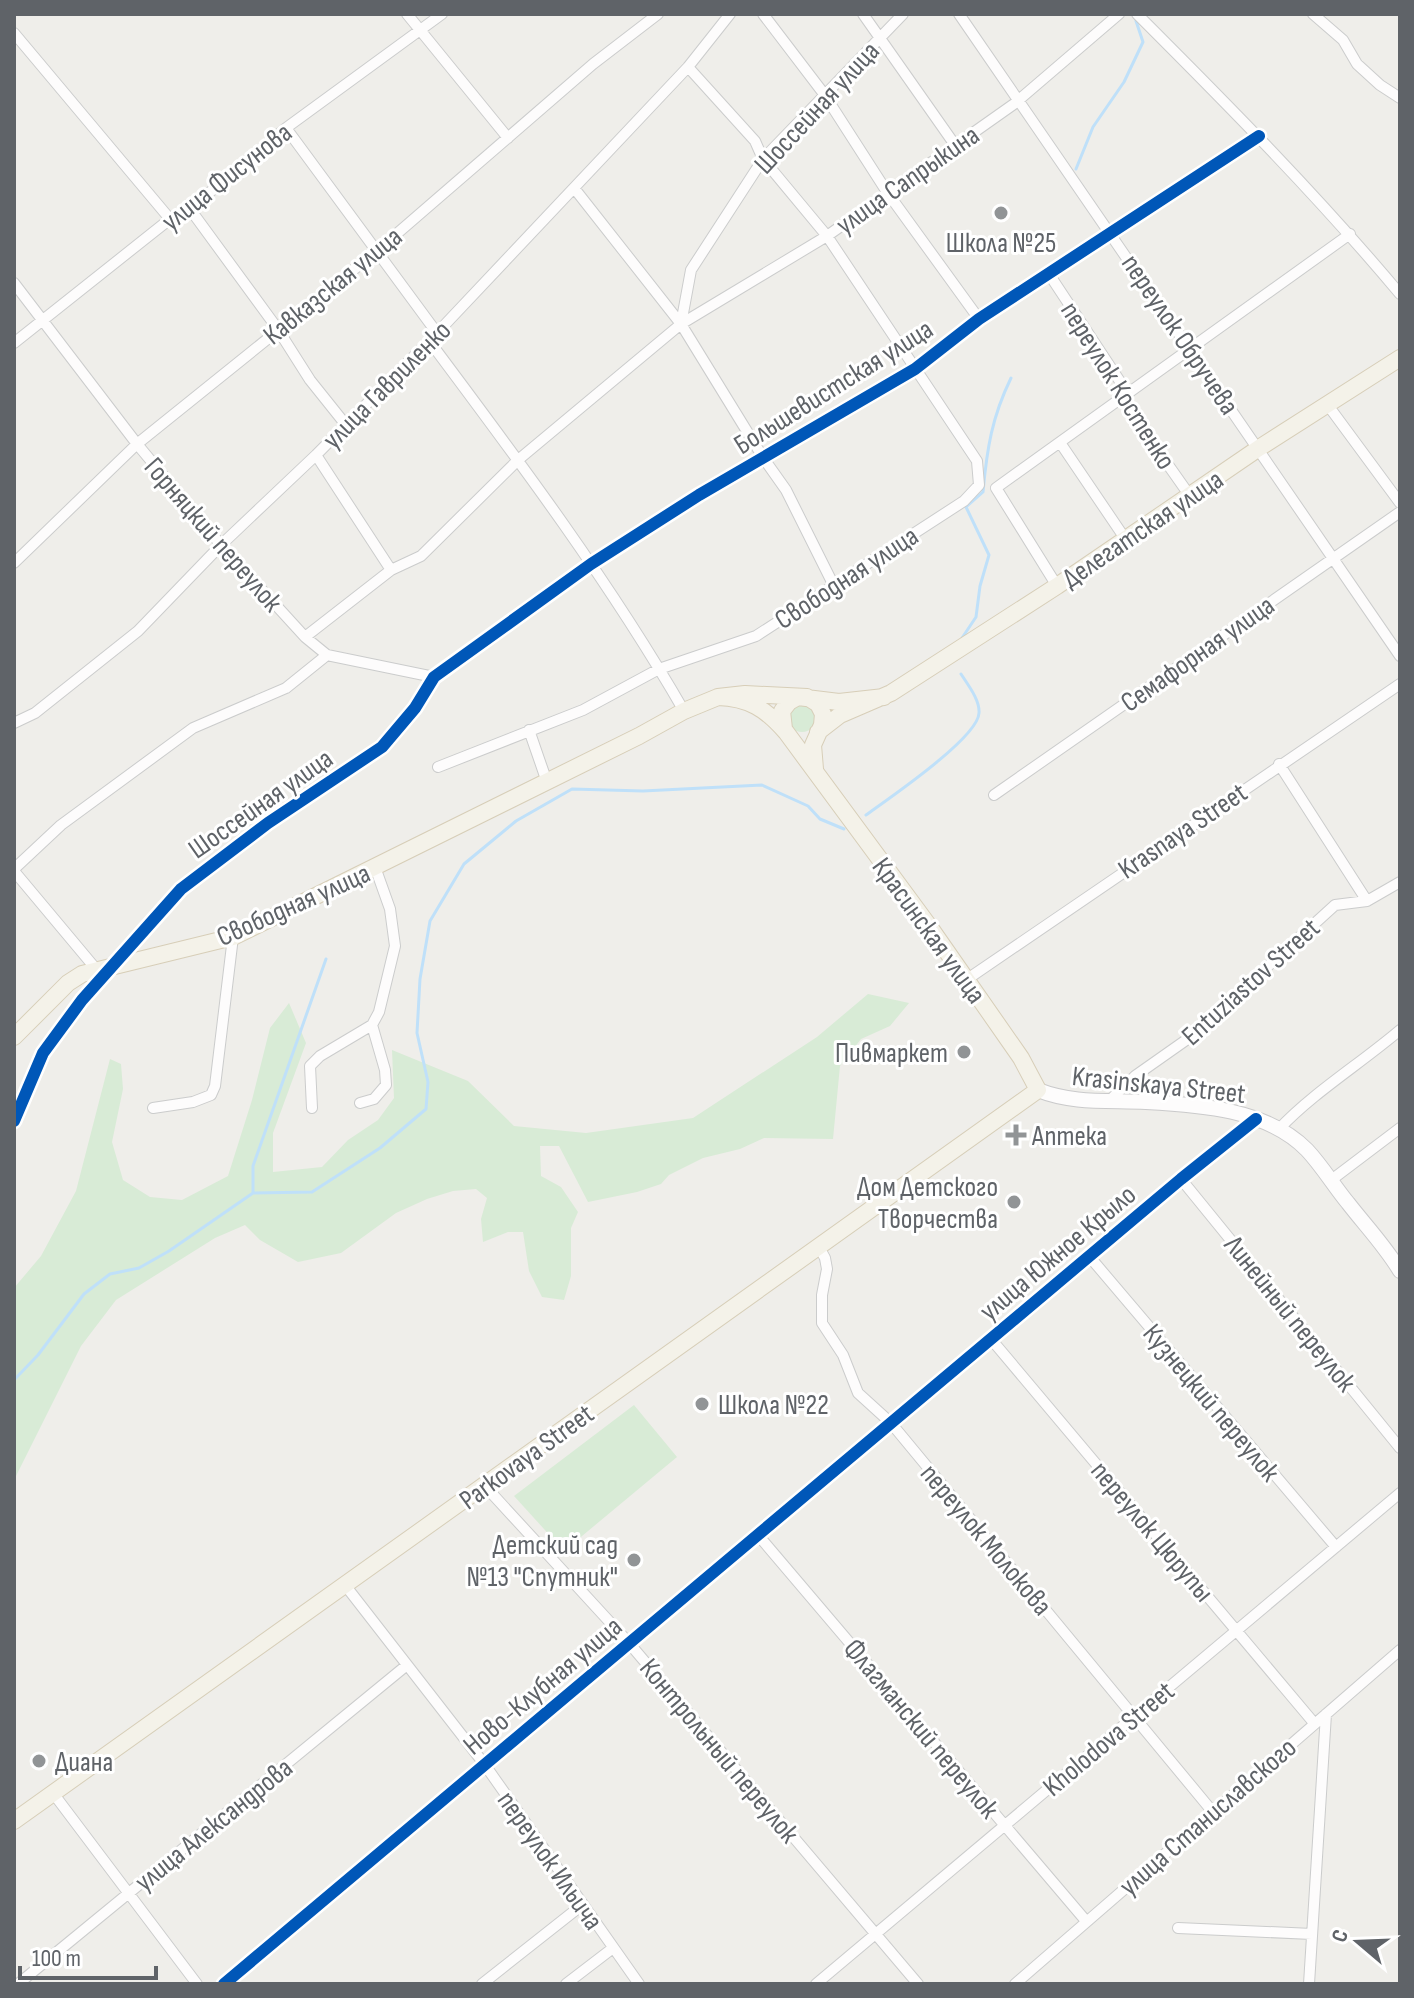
<svg xmlns="http://www.w3.org/2000/svg" width="1414" height="1998" font-family="'Sofia Sans Condensed',sans-serif">
  <rect width="100%" height="100%" fill="#efeeea"/>
  <!-- green -->
  <path fill="#d8ebd6" d="M788 718a14 14 0 1 1 28 0a14 14 0 1 1-28 0Z
    M868 994 909 1003 890 1026 861 1039 840 1066 833 1139 764 1138 740 1149 703 1158 669 1175 661 1184 637 1192 588 1202 559 1146H540L541 1176 561 1187 578 1212 571 1228V1276L564 1300 542 1297 529 1271 523 1232H508L483 1242 481 1219 487 1198 476 1189 453 1191 427 1199 396 1213 341 1253 298 1262 260 1240 245 1225 215 1238 116 1300 81 1346 14 1480V1288L41 1256 76 1191 110 1059 121 1064 123 1089 112 1142 123 1180 150 1197 182 1200 228 1176 252 1100 270 1028 289 1003 306 1043 273 1133V1172L322 1167 348 1140 378 1120 394 1098 392 1050 468 1081 514 1126 586 1133 693 1118 817 1037Z
    M634 1405 677 1457 564 1551 514 1496Z"/>
  <g fill="none" stroke-linecap="round" stroke-linejoin="round">
    <!-- stream -->
    <path stroke="#bfe0f9" stroke-width="3" d="M1076 169 1093 127 1124 82 1143 42 1136 21
      M962 638 976 617 980 586 989 555 966 507 983 492C987 448 992 417 1011 378
      M866 815C888 799 978 738 979 713 980 700 968 685 961 674
      M253 1193 312 1192 380 1148 426 1109 428 1082 417 1033 420 979 430 921 464 864 516 821 572 789 643 791 762 785 808 806 820 819 844 829
      M14 1380 38 1355 84 1294 110 1274 139 1268 169 1251 253 1193V1166L326 959"/>
    <defs>
      <path id="minor" d="M407 14 508 138
        M763 14 824 94 887 192 979 319
        M863 14 955 145
        M959 14 1400 656
        M1137 14C1228 105 1318 196 1400 294
        M1313 14 1343 40 1357 64 1380 85 1400 98
        M14 33 170 219
        M286 128 437 333
        M574 188 681 324 764 459 786 490 833 584
        M190 209 277 328 310 380 346 425
        M1049 274 1121 383V398L1190 496
        M14 283 137 444 221 545 305 637 327 655 434 677
        M681 324 691 270 763 159 903 14
        M430 342C519 461 609 581 684 711
        M14 343 170 219 190 209 286 128 442 14
        M1327 404 1400 503
        M1061 444 1126 540
        M316 455 391 570
        M14 563 137 444 378 250 593 64 658 14
        M1057 586 996 488 1350 234
        M305 637 391 570 421 556 518 460 681 324 827 236 1014 104 1119 14
        M14 723 35 713 138 631 221 545 316 455 437 333 688 67 730 14
        M529 730 547 782
        M1279 764 1367 901
        M438 767 583 710 659 669 756 636 964 501 979 485 977 461 827 236 763 159 755 141 688 67
        M994 795 1400 512
        M14 869 61 825 193 728 286 688 327 655
        M14 871 96 969
        M966 980 1400 684
        M1110 1100 1135 1076 1189 1038 1335 905 1367 901 1400 882
        M360 1103 374 1099 386 1085 385 1070 372 1025
        M153 1108 193 1102 211 1095 215 1086 233 937
        M312 1108 310 1066 320 1056 372 1025 379 1012 395 946 390 909 375 867
        M14 1121 43 1053 82 1000 181 889 268 823 382 747 415 708 434 677 591 564 699 495 915 369 979 319 1259 136
        M1279 1129C1314 1092 1360 1064 1400 1030
        M1181 1179 1400 1448
        M1330 1181 1400 1128
        M819 1247 825 1258 827 1269 822 1295V1323L843 1355 858 1393 891 1423 1212 1811
        M1089 1256 1336 1547
        M991 1339 1314 1723
        M485 1486 629 1643 918 1984
        M758 1535 1086 1921
        M345 1585 485 1765 639 1984
        M53 1793 197 1984
        M1178 1928 1312 1934
        M18 1984 407 1665
        M224 1984 1181 1179 1256 1119
        M482 1984 582 1905
        M566 1984 613 1948
        M816 1984 1400 1493
        M1015 1984 1400 1650
        M1309 1984 1326 1714"/>
      <path id="secondary" d="M1038 1090C1073 1104 1109 1100 1146 1102 1200 1105 1267 1109 1307 1150 1322 1166 1334 1186 1348 1203 1365 1225 1386 1247 1400 1271"/>
      <path id="primary" d="M784 729 782 711 789 702 798 697 839 702 884 697
        M818 732 840 715 891 693 1057 586 1259 448 1400 358
        M14 1037 68 983 82 974 233 937 639 736 684 711 718 697 745 694 807 697 818 704 823 714 822 725 813 745 815 769
        M14 1821 1038 1090 1021 1058 929 926 786 732C766 709 749 698 718 697"/>
    </defs>
    <!-- minor casing -->
    <use href="#minor" stroke="#cbcccc" stroke-width="12"/>
    <!-- secondary casing -->
    <use href="#secondary" stroke="#cacacb" stroke-width="16"/>
    <!-- primary casing -->
    <use href="#primary" stroke="#d7ceb8" stroke-width="18"/>
    <!-- minor -->
    <use href="#minor" stroke="#fdfcfc" stroke-width="10"/>
    <!-- secondary -->
    <use href="#secondary" stroke="#fdfcfc" stroke-width="14"/>
    <!-- primary -->
    <use href="#primary" stroke="#f4f2e9" stroke-width="16"/>
    <defs>
      <path id="cycleway" d="M14 1121 43 1053 82 1000 181 889 268 823 382 747 415 708 434 677 591 564 699 495 915 369 979 319 1259 136
        M224 1984 1181 1179 1256 1119"/>
    </defs>
    <!-- cycleway casing -->
    <use href="#cycleway" stroke="#fff" stroke-width="17"/>
    <!-- cycleway -->
    <use href="#cycleway" stroke="#0057b8" stroke-width="12"/>
  </g>
  <!-- markers -->
  <g fill="#919496" stroke="#fff" stroke-width="3">
    <circle cx="1001" cy="213" r="8"/>
    <circle cx="964" cy="1052" r="8"/>
    <path d="M1012 1123h8v8h8v8h-8v8h-8v-8h-8v-8h8z"/>
    <circle cx="1014" cy="1202" r="8"/>
    <circle cx="702" cy="1404" r="8"/>
    <circle cx="634" cy="1560" r="8"/>
    <circle cx="39" cy="1761" r="8"/>
  </g>
  <g text-anchor="middle" stroke-width="6" stroke-linejoin="round" paint-order="stroke">
    <!-- street labels -->
    <g font-size="28" fill="#5f6368" stroke="#fff">
      <text transform="translate(816 107) rotate(-47)" y="10">Шоссейная улица</text>
      <text transform="translate(226 176) rotate(-38)" y="10">улица Фисунова</text>
      <text transform="translate(907 179) rotate(-35)" y="10">улица Сапрыкина</text>
      <text transform="translate(332 285) rotate(-39)" y="10">Кавказская улица</text>
      <text transform="translate(1181 334) rotate(56)" y="10">переулок Обручева</text>
      <text transform="translate(386 384) rotate(-45)" y="10">улица Гавриленко</text>
      <text transform="translate(1119 385) rotate(58)" y="10">переулок Костенко</text>
      <text transform="translate(833 386) rotate(-32)" y="10">Большевистская улица</text>
      <text transform="translate(1142 528) rotate(-34)" y="10">Делегатская улица</text>
      <text transform="translate(214 534) rotate(49)" y="10">Горняцкий переулок</text>
      <text transform="translate(846 577) rotate(-33)" y="10">Свободная улица</text>
      <text transform="translate(1197 653) rotate(-35)" y="10">Семафорная улица</text>
      <text transform="translate(260 803) rotate(-35)" y="10">Шоссейная улица</text>
      <text transform="translate(1182 830) rotate(-34)" y="10">Krasnaya Street</text>
      <text transform="translate(293 904) rotate(-24)" y="10">Свободная улица</text>
      <text transform="translate(930 930) rotate(54)" y="10">Красинская улица</text>
      <text transform="translate(1250 981) rotate(-42)" y="10">Entuziastov Street</text>
      <text transform="translate(1159 1084) rotate(6)" y="10">Krasinskaya Street</text>
      <text transform="translate(1057 1252) rotate(-40)" y="10">улица Южное Крыло</text>
      <text transform="translate(1291 1313) rotate(51)" y="10">Линейный переулок</text>
      <text transform="translate(1212 1402) rotate(50)" y="10">Кузнецкий переулок</text>
      <text transform="translate(526 1456) rotate(-36)" y="10">Parkovaya Street</text>
      <text transform="translate(1153 1531) rotate(50)" y="10">переулок Цюрупы</text>
      <text transform="translate(987 1539) rotate(50)" y="10">переулок Молокова</text>
      <text transform="translate(542 1685) rotate(-40)" y="10">Ново-Клубная улица</text>
      <text transform="translate(922 1728) rotate(50)" y="10">Флагманский переулок</text>
      <text transform="translate(1108 1738) rotate(-40)" y="10">Kholodova Street</text>
      <text transform="translate(720 1750) rotate(50)" y="10">Контрольный переулок</text>
      <text transform="translate(1207 1816) rotate(-41)" y="10">улица Станиславского</text>
      <text transform="translate(213 1824) rotate(-39)" y="10">улица Александрова</text>
      <text transform="translate(551 1860) rotate(55)" y="10">переулок Ильича</text>
    </g>
    <!-- poi labels -->
    <g font-size="28" fill="#5f6368" stroke="#fff" text-anchor="end">
      <text x="1001" y="252" text-anchor="middle">Школа №25</text>
      <text x="948" y="1062">Пивмаркет</text>
      <text x="1032" y="1145" text-anchor="start">Аптека</text>
      <text x="998" y="1196">Дом Детского<tspan x="998" dy="32">Творчества</tspan></text>
      <text x="718" y="1414" text-anchor="start">Школа №22</text>
      <text x="618" y="1554">Детский сад<tspan x="618" dy="32">№13 "Спутник"</tspan></text>
      <text x="55" y="1771" text-anchor="start">Диана</text>
    </g>
  </g>
  <!-- border -->
  <rect width="1414" height="1998" fill="none" stroke="#5f6368" stroke-width="32"/>
  <!-- north arrow -->
  <g transform="translate(1358 1942) rotate(289)" stroke="#ffffff" stroke-width="6" paint-order="stroke">
  <path d="M0-6L14 30L0 20L-14 30Z" fill="#5f6368"/>
  <text y="-12" font-size="22" font-weight="bold" text-anchor="middle" fill="#5f6368">С</text>
  </g>
  <!-- scale -->
  <path d="M20 1966v12h136v-12" fill="none" stroke="#5f6368" stroke-width="4"/>
  <text x="32" y="1966" font-size="24" fill="#5f6368" stroke="#ffffff" stroke-width="6" paint-order="stroke">100 m</text>
</svg>
